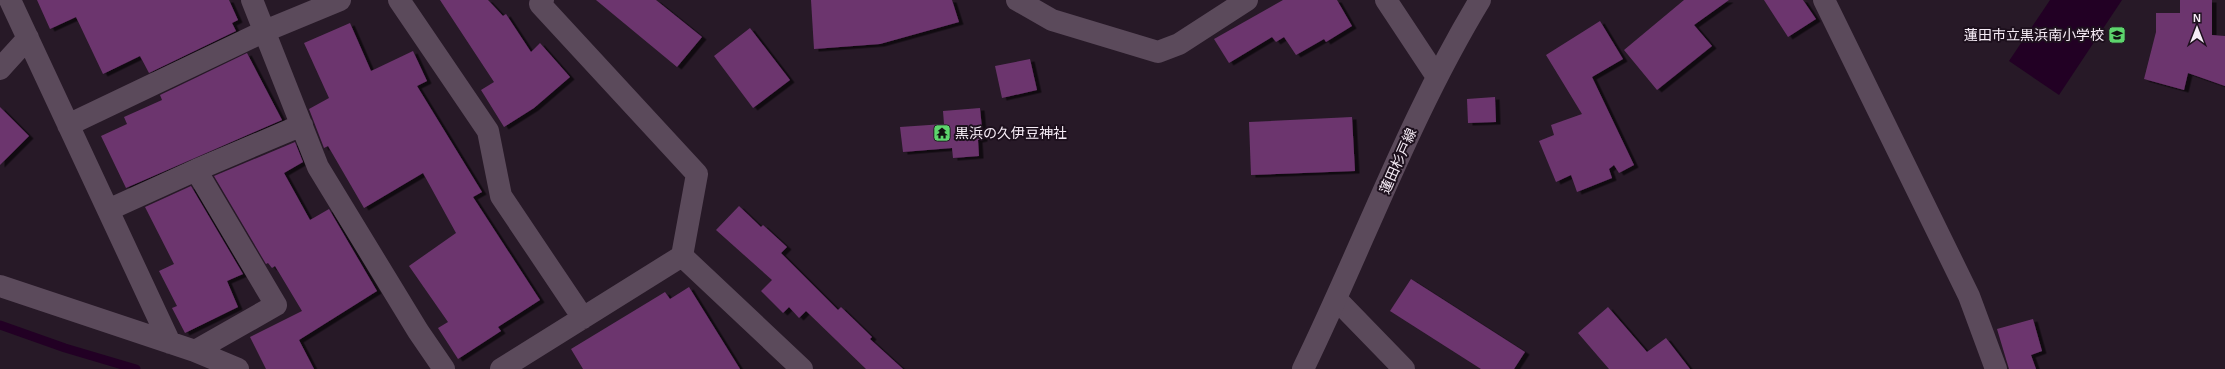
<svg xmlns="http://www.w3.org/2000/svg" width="2225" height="369" font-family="Arial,'Noto Sans JP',sans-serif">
  <defs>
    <filter id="shadow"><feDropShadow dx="4.5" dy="2.5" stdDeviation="0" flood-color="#0009"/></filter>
  </defs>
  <rect width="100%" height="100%" fill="#271927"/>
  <!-- water -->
  <path fill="#220024" d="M2050 0H2122L2059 95 2009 61Z"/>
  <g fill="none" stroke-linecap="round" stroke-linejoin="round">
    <!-- stream -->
    <path stroke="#220024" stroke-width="9" d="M0 325 65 348 136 369"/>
  </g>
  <!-- building -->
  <path fill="#6c356e" filter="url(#shadow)" d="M37 0H229L238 20 232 23 236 31 149 73 140 56 103 74 76 17 50 29Z
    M440 0H488L503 16 506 14 531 52 540 43 570 77 534 108 504 127 481 90 494 82Z
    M596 0H656L702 37 677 67Z
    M811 0H952L959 22 880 44 814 49Z
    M1283 0H1337L1352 26 1326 42 1324 39 1296 55 1284 37 1276 42 1272 37 1229 63 1214 39Z
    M1684 0H1729L1694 25 1712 46 1657 90 1624 50Z
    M1764 0H1803L1816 19 1788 37Z
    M2180 0H2212V35L2225 36V86L2188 73 2184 90 2144 79 2156 32V13H2180Z
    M1600 21 1623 59 1592 77 1634 165 1619 173 1614 165 1609 169 1612 178 1577 192 1571 175 1556 182 1539 141 1554 135 1551 125 1582 114 1546 55Z
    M350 23 371 71 413 51 427 81 417 86 482 192 473 197 540 300 498 327 501 331 458 359 438 328 448 322 409 266 456 233 423 173 364 208 328 146 324 148 309 109 329 98 304 43Z
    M750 28 790 80 753 108 714 56Z
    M247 53 282 120 126 188 101 136 127 124 124 117 162 100 160 95Z
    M1030 59 1037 90 1002 98 995 66Z
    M1495 97 1496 122 1468 123 1467 99Z
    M0 107 29 136 0 165Z
    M980 108 983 139 978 140 979 156 953 158 952 148 903 152 900 127 944 124 943 111Z
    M1352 117 1355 171 1251 175 1249 122Z
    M295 142 303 162 284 173 310 220 329 209 377 291 299 340 314 369H266L250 337 302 311 275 266 272 268 268 263 266 264 214 176Z
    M191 186 243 274 227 281 238 307 185 333 172 308 177 306 159 271 174 264 145 207Z
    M739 206 761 227 763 225 787 247 781 253 838 310 841 307 872 337 870 339 903 369H866L806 311 799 318 789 307 783 313 761 291 772 280 716 230Z
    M1411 279 1525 352 1514 369H1481L1390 311Z
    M689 287 740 369H583L571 349 665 292 670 299Z
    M1608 307 1647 352 1666 338 1690 369H1609L1578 333Z
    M2033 319 2042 351 2031 355 2036 369H2009L1997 329Z"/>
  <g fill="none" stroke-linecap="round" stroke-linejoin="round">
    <!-- minor -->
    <path stroke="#5b4a5b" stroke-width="22" d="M10 0 170 343
      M252 0 318 167 418 331 444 369
      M399 0 488 131 501 196 583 318
      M1017 0 1052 20 1158 52 1179 44 1247 0
      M1824 0 1969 296 1996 369
      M0 69 28 38
      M68 125 265 31 340 0
      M108 210 196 170 302 125
      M682 256 802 369
      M0 286 195 351 238 369
      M1337 300 1404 369
      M195 351 276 305 196 170
      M501 369 682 256 697 174 540 4 543 0"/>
    <!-- secondary -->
    <path stroke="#5b4a5b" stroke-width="22" d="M1386 0 1437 77
      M1303 369C1363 246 1409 117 1480 0"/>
  </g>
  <!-- icons -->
  <defs>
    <symbol id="school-square" viewBox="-11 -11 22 22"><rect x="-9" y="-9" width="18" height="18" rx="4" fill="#5dd56d" stroke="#1d101d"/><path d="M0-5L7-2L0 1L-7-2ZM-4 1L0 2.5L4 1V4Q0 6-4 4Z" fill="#111"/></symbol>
    <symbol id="temple-square" viewBox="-11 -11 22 22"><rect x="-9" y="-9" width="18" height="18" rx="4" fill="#5dd56d" stroke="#1d101d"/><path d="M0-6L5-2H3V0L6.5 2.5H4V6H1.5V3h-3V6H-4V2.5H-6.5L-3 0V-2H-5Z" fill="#111"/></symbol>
  </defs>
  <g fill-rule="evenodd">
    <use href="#school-square" x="2107" y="25" width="20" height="20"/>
    <use href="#temple-square" x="932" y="123" width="20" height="20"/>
  </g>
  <g text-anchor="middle" stroke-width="4" stroke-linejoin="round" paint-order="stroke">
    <!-- poi labels -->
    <g font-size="14" fill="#f6ecf6" stroke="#1d101d" text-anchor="end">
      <text x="2104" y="40">蓮田市立黒浜南小学校</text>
      <text x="955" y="138" text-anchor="start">黒浜の久伊豆神社</text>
    </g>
    <!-- street labels -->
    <g font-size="14" fill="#f6ecf6" stroke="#1d101d">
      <text transform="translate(1398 161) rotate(-66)" y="5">蓮田杉戸線</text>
    </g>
  </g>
  <!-- north arrow -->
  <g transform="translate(2197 28)" stroke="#1d101d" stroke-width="3" paint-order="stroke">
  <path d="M0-3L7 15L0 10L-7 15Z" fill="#f6ecf6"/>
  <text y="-6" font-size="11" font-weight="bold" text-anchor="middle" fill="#f6ecf6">N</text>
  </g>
</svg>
